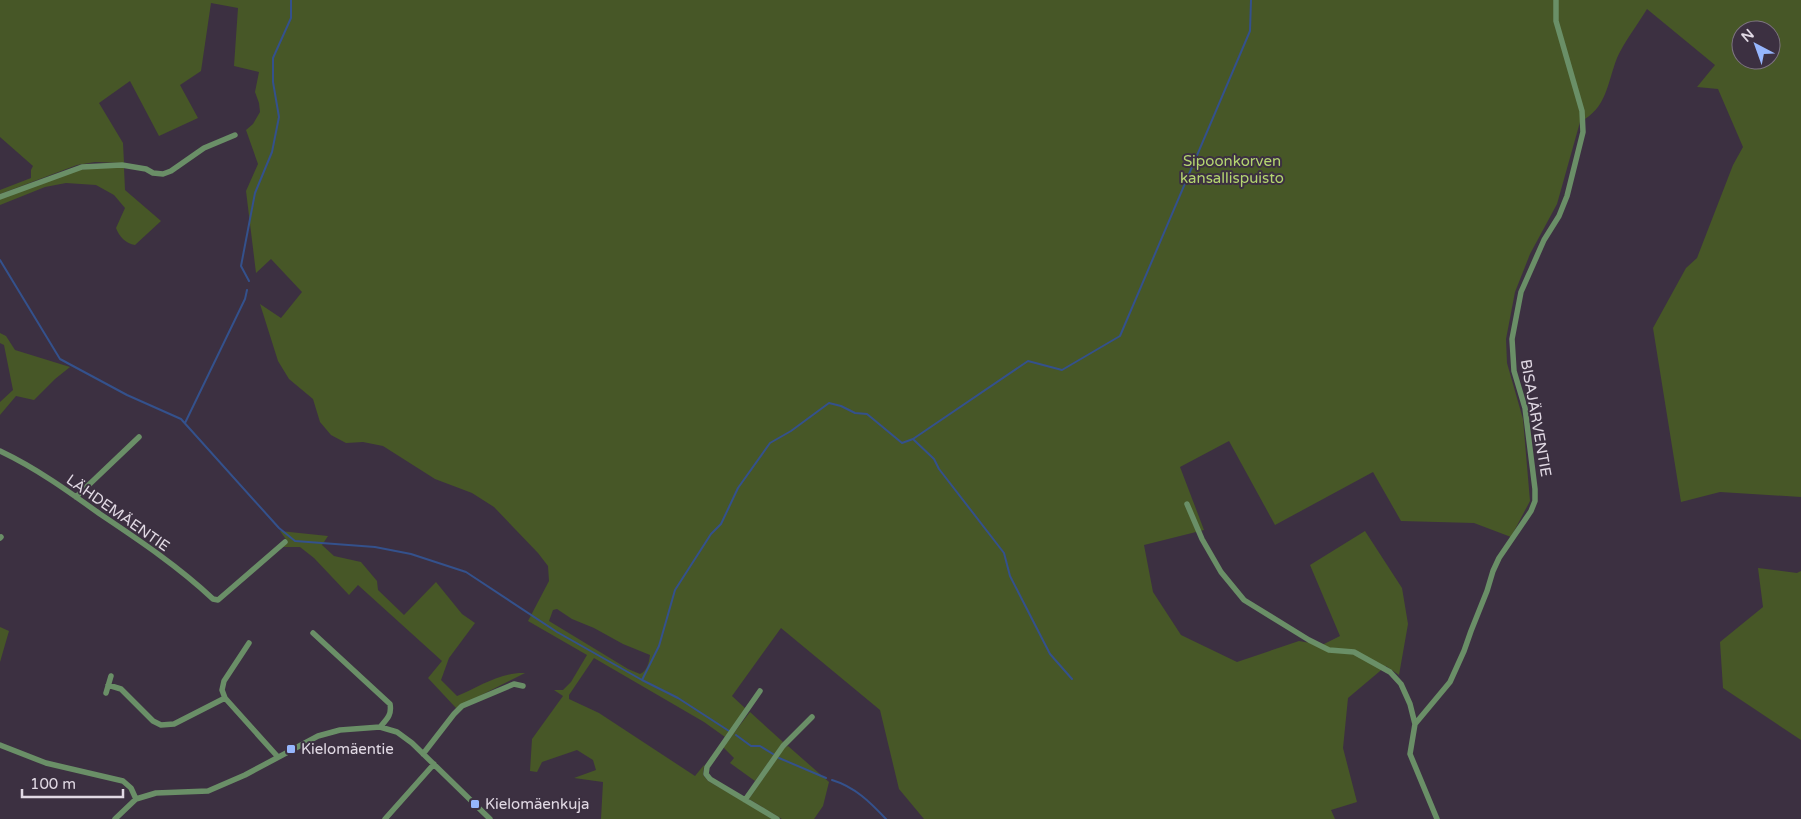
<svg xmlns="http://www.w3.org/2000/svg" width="1801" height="819" font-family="'Varela Round',sans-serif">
  <rect width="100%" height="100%" fill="#3c3041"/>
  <!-- green -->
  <path fill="#475727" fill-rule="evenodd" d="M0 0H1801V497L1720 492 1681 502 1653 328 1686 268 1697 258 1733 165 1743 147 1718 89 1697 87 1715 65 1647 9C1638 24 1624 42 1617 58 1607 84 1607 108 1580 122L1557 204 1530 254 1515 292 1506 339 1507 363 1523 419 1530 501 1511 537 1474 523 1401 521 1373 472 1275 525 1229 441 1180 467 1204 530 1144 545 1153 592 1181 635 1237 662 1299 641 1322 645 1340 636 1310 565 1365 531 1402 588 1408 624 1399 675 1386 666 1348 698 1343 748 1357 802 1331 810 1335 819H924L899 789 880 710 781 628 732 696 746 709 725 737 704 722 594 658 569 695V699L599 713 695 776 704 765 703 775 708 781 774 819H601L603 782 574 778 596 770 593 760 577 750 542 762 537 772 530 771 532 739 563 696 554 690H563L571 682 587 655 528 621 549 581 548 566 538 553 494 507 472 493 435 479 383 446 363 442 346 443 331 435 320 422 313 399 289 379 278 361 260 304 281 318 302 292 271 259 256 273 246 191 258 164 246 130 253 124 260 112 259 103 255 92 259 72 234 66 238 8 211 3 201 71 180 85 198 118 159 136 130 81 99 103 123 143 124 163 95 162 77 165 0 194V190L31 178V170L33 166 0 137ZM1741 30H1771V60H1741ZM557 609 572 619 594 628 623 644 650 655C649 663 647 671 640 674L628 669 549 621 553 610Z
    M109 167 124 168 125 190 161 221 135 245C126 244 119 236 116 228L125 208 114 195 96 185 66 183 45 187 0 205V199L78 170Z
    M0 333 6 336 15 350 70 367 55 379 34 400 16 396 0 415V402L13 390 4 345 0 343Z
    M280 531 328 536 322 545 334 556 361 562 377 581 378 590 404 615 436 582 462 614 475 623 449 658 441 680 457 696C479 687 500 672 525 673L456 708 428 678 442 661 358 585 349 595 314 558 300 547H282L288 542Z
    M1758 568 1797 573 1801 571V740L1723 688 1720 642 1763 607Z
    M0 627 9 631 0 662Z
    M750 712 783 742 755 781 730 763 734 758 723 747Z
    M788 746 829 782 823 806 814 819H782L749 799 784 748Z"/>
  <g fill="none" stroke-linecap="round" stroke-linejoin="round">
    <!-- stream -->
    <path stroke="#34518c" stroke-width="2" d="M0 260 60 359 127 395 181 419 279 528 295 541 375 547 411 554 466 572 557 632 642 680 678 698 729 731
      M249 281 241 266 255 193 272 152 279 117 273 82V58L291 18V0
      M185 423 245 299 247 290
      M914 440 934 459 939 469 1004 553 1010 576 1050 654 1072 679
      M642 680 659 646 675 590 711 534 721 524 738 488 770 443 791 431 829 403 841 406 855 413 867 414 902 443 913 439 1028 361 1062 370 1120 336 1250 31 1251 0
      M736 735 751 746H760L773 754
      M779 758 826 778
      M832 780C855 787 870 802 886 819"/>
    <!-- street -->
    <path stroke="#6a8f67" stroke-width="5.5" d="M0 197 82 167 122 165 146 169 153 173 163 174 171 171 204 148 235 135
      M0 451C36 468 68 491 100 514 139 540 179 567 213 599L218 600 285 542
      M76 497 139 437
      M1187 504 1202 539 1221 572 1244 600 1309 640 1329 650 1354 652 1390 672 1401 684 1410 704 1415 724
      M0 538 1 537
      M313 633 390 704C392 715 387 719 380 727
      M249 643 224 681 222 690 225 698 278 757
      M108 685 121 689 153 721 161 725 174 724 225 698
      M760 691 707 767 706 774 710 779 777 819
      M106 693 111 676
      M0 745 46 763 123 781 131 788 136 799 156 793 208 791 245 775 318 736 340 730 380 727 397 732 412 743 490 819
      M423 754 454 714 462 706 514 684 523 686
      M745 800 783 746 812 717
      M115 819 136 799
      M385 819 434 764
      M1437 819 1410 754 1415 724 1450 682 1464 651 1471 631 1487 591 1493 571 1499 558 1531 511 1535 501V489L1525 408 1514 371 1512 339 1521 292 1544 240 1559 216 1567 196 1583 132 1582 111 1556 21V0"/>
  </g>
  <!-- markers -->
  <g fill="#96b6fd" stroke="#3c3041" stroke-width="2">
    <rect x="286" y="744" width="10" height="10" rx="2.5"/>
    <rect x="470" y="799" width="10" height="10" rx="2.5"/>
  </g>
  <g text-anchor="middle" stroke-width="4" stroke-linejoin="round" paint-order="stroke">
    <!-- park labels -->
    <g font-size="15" fill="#b4d570" stroke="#3c3041">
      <text x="1232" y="166">Sipoonkorven<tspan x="1232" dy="17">kansallispuisto</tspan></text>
    </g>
    <!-- street labels -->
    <g font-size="15" fill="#e1d9e4" stroke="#3c3041">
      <text transform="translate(1536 418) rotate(80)" y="5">BISAJÄRVENTIE</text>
      <text transform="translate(118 513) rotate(35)" y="5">LÄHDEMÄENTIE</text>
    </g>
    <!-- poi labels -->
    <g font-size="15" fill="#e1d9e4" stroke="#3c3041" text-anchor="start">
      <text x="301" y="754">Kielomäentie</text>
      <text x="485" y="809">Kielomäenkuja</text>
    </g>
  </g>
  <!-- north arrow -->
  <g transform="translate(1756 45) rotate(319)"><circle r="24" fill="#3c3041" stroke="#7e7482"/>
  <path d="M0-4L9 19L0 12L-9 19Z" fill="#96b6fd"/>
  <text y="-8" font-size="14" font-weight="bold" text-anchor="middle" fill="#e1d9e4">N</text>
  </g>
  <!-- scale -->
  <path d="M22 789v8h101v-8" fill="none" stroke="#e1d9e4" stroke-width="2.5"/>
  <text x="30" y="789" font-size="15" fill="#e1d9e4" stroke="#3c3041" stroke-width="4" paint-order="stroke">100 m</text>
</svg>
